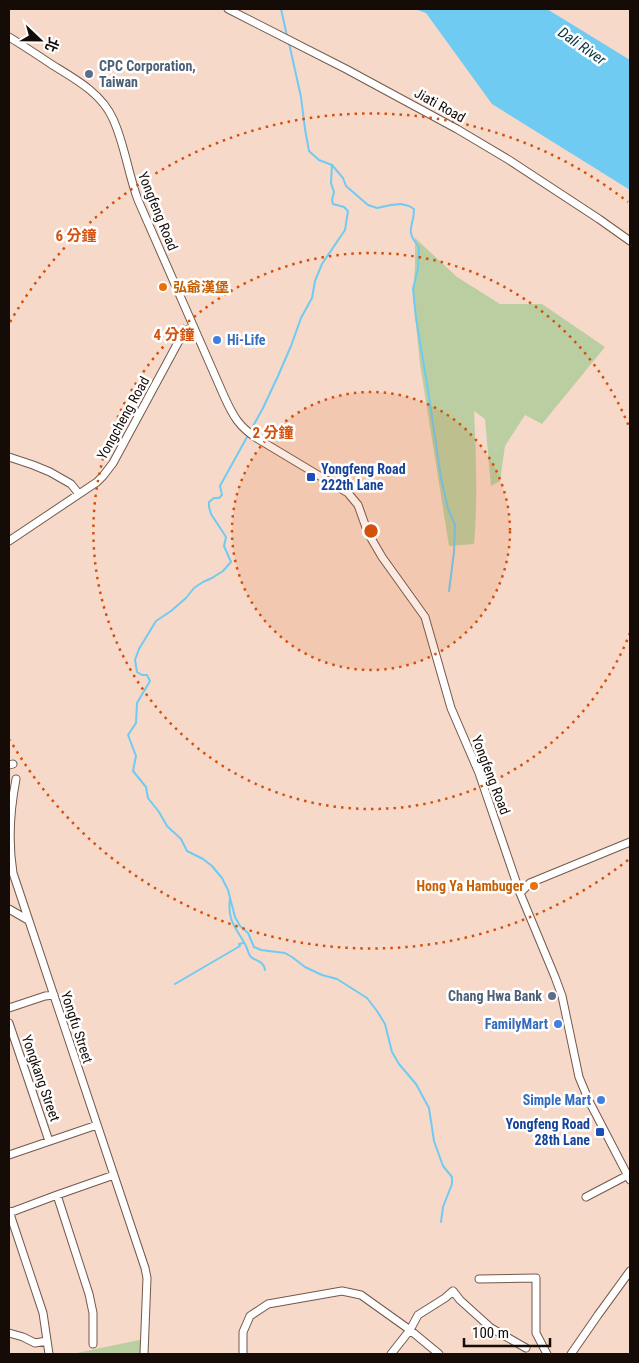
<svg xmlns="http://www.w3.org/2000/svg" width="639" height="1363" font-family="'Roboto Condensed','Noto Sans TC',sans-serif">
  <rect width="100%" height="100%" fill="#f7d9c9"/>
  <!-- green -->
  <path fill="#bacea1" d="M415 238 457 277 500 304H542L605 347 542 424 525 415 505 446 500 481 491 486 485 419 474 411C476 456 478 499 474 544L449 546 420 364 413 296 415 266Z
    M144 1339V1354H72Z"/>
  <!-- water -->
  <path fill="#6fcbf2" d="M415 9H547L630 60V190L492 104 426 13Z"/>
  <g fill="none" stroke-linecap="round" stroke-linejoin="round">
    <!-- stream -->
    <path stroke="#6fcbf2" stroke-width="2" d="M281 9 287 36
      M289 43 301 97 305 129 309 151 319 160 332 165 343 178 346 186 368 205 377 208 391 205 401 204 409 206 414 209C414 228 404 229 419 247L418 268 413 289 416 318 428 390 441 478 448 509 455 525 454 552 449 591
      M332 165 331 183 334 192 332 200 333 204 344 207 348 211 345 230 322 264 315 281 312 298 301 318 291 346 278 376 263 408 220 486 222 495 219 498H214L209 502V507L211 514 226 537 224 546 231 562 223 571 212 578 203 582 194 588 186 598 171 611 156 621 139 649 135 660 137 672 142 675H147L150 681 137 703 136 723 128 735 136 756 133 771 146 787 148 798 159 812 167 826 181 839 187 851 203 859 212 866 222 878 228 890 235 917 240 926 248 933 254 947 261 950 285 953 292 957 305 967 322 975 337 979 367 998 377 1011 385 1024 392 1052 399 1064 416 1084 429 1108 434 1141 443 1166 452 1177V1184L443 1207 441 1222
      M230 898C227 922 236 927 246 946 248 950 248 954 251 957 257 962 263 960 265 970
      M175 984 240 946 239 944 243 943"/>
    <defs>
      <path id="minor" d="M228 9 346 69 457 129 509 160 599 219 630 241
        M9 37C24 46 39 56 54 66 77 80 102 94 113 119 125 145 128 174 138 200L224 396C233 416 239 427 258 439L348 493 358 505 368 533 382 557 425 617 451 708 479 773 520 893 555 977 562 996 579 1077 589 1101 630 1180
        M9 457 33 465 50 472 71 484 79 494
        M9 541 97 482 103 476 113 463 181 337 185 331 193 327
        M9 765 13 764
        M16 779C10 810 8 842 13 873L145 1268 147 1278 144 1354
        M520 893 530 883 630 842
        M9 909 28 920
        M9 1008 45 996 54 995
        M9 1023 49 1141
        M9 1155 97 1125
        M57 1195 89 1294 93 1313V1344
        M586 1197 630 1174
        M9 1211 43 1313 49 1354
        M9 1213 57 1195 114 1175
        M479 1279 536 1278V1333L547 1354
        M9 1333 23 1337 35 1343 47 1341
        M243 1354V1332L250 1316 268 1304 342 1291 361 1295 410 1330 439 1354
        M391 1354 410 1330 418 1315 445 1298 453 1291 460 1300 491 1328 526 1348
        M571 1354 598 1315 630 1271"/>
    </defs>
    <!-- minor casing -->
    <use href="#minor" stroke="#73594b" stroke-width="9"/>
    <!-- minor -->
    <use href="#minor" stroke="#fff" stroke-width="7"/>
  </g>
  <!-- distance rings -->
  <circle cx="371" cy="531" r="139" fill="#d3510c" fill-opacity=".12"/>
  <g fill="none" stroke="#d3510c" stroke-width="2.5" stroke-dasharray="2.5 5">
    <circle cx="371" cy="531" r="139"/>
    <path d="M630 633A278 278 0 1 1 630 429"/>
    <path d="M628 860A417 417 0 0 1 10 740M10 322A417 417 0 0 1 628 202"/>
  </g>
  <!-- markers -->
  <g fill="#5c6f8a" stroke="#fff" stroke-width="2">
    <circle cx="89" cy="74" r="5"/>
    <circle cx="552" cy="996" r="5"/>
  </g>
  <g fill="#e8710a" stroke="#fff" stroke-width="2">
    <circle cx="163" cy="287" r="5"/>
    <circle cx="534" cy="886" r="5"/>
  </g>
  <g fill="#3f7fe0" stroke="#fff" stroke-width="2">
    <circle cx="217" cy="340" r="5"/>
    <circle cx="558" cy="1024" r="5"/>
    <circle cx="601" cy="1100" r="5"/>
  </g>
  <g fill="#1a4fb4" stroke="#fff" stroke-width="2">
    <rect x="306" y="472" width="10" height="10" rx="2.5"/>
    <rect x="595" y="1127" width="10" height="10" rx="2.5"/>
  </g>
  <g text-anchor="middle" stroke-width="5" stroke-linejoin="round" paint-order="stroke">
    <!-- service labels -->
    <g font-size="14" font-weight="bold" fill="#4e5e75" stroke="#fff" text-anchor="start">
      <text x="99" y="71">CPC Corporation,<tspan x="99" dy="16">Taiwan</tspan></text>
      <text x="542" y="1001" text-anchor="end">Chang Hwa Bank</text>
    </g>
    <!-- street labels -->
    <g font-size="14" fill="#150c07" stroke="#fff">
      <text transform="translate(440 105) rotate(29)" y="5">Jiati Road</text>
      <text transform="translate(158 211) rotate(68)" y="5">Yongfeng Road</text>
      <text transform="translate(123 418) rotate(-61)" y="5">Yongcheng Road</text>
      <text transform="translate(491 775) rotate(69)" y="5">Yongfeng Road</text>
      <text transform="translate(77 1027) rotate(72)" y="5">Yongfu Street</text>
      <text transform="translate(41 1078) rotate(71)" y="5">Yongkang Street</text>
    </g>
    <!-- food labels -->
    <g font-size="14" font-weight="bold" fill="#c56008" stroke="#fff" text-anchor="start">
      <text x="173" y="292">弘爺漢堡</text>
      <text x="524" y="891" text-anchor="end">Hong Ya Hambuger</text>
    </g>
    <!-- shop labels -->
    <g font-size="14" font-weight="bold" fill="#366cbe" stroke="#fff" text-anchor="end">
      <text x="227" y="345" text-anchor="start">Hi-Life</text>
      <text x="548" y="1029">FamilyMart</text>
      <text x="591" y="1105">Simple Mart</text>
    </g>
    <!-- transit labels -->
    <g font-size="14" font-weight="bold" fill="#164399" stroke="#fff" text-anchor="start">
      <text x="321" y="474">Yongfeng Road<tspan x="321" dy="16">222th Lane</tspan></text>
      <text x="590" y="1129" text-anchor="end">Yongfeng Road<tspan x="590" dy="16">28th Lane</tspan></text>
    </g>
    <!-- water labels -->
    <g font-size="15" font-style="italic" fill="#073343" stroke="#fff">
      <text transform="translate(582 46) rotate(35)" y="5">Dali River</text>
    </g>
  </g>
  <circle cx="371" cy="531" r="8" fill="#d3510c" stroke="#fff" stroke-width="2.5"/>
  <g font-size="15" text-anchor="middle" font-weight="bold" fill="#d3510c" stroke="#fff" stroke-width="5" stroke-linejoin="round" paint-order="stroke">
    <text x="76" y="241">6 分鐘</text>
    <text x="174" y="340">4 分鐘</text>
    <text x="273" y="438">2 分鐘</text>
  </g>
  <!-- border -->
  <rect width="639" height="1363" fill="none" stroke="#150c07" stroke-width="20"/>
  <!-- north arrow -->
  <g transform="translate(40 40) rotate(112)" stroke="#ffffff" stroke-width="4" paint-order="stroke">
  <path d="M0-4L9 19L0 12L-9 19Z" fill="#150c07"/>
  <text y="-8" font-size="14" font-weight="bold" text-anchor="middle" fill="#150c07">北</text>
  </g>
  <!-- scale -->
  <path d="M464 1338v8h86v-8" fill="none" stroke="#150c07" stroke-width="2.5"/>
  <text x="472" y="1338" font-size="15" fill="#150c07" stroke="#ffffff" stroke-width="4" paint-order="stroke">100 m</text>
</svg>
